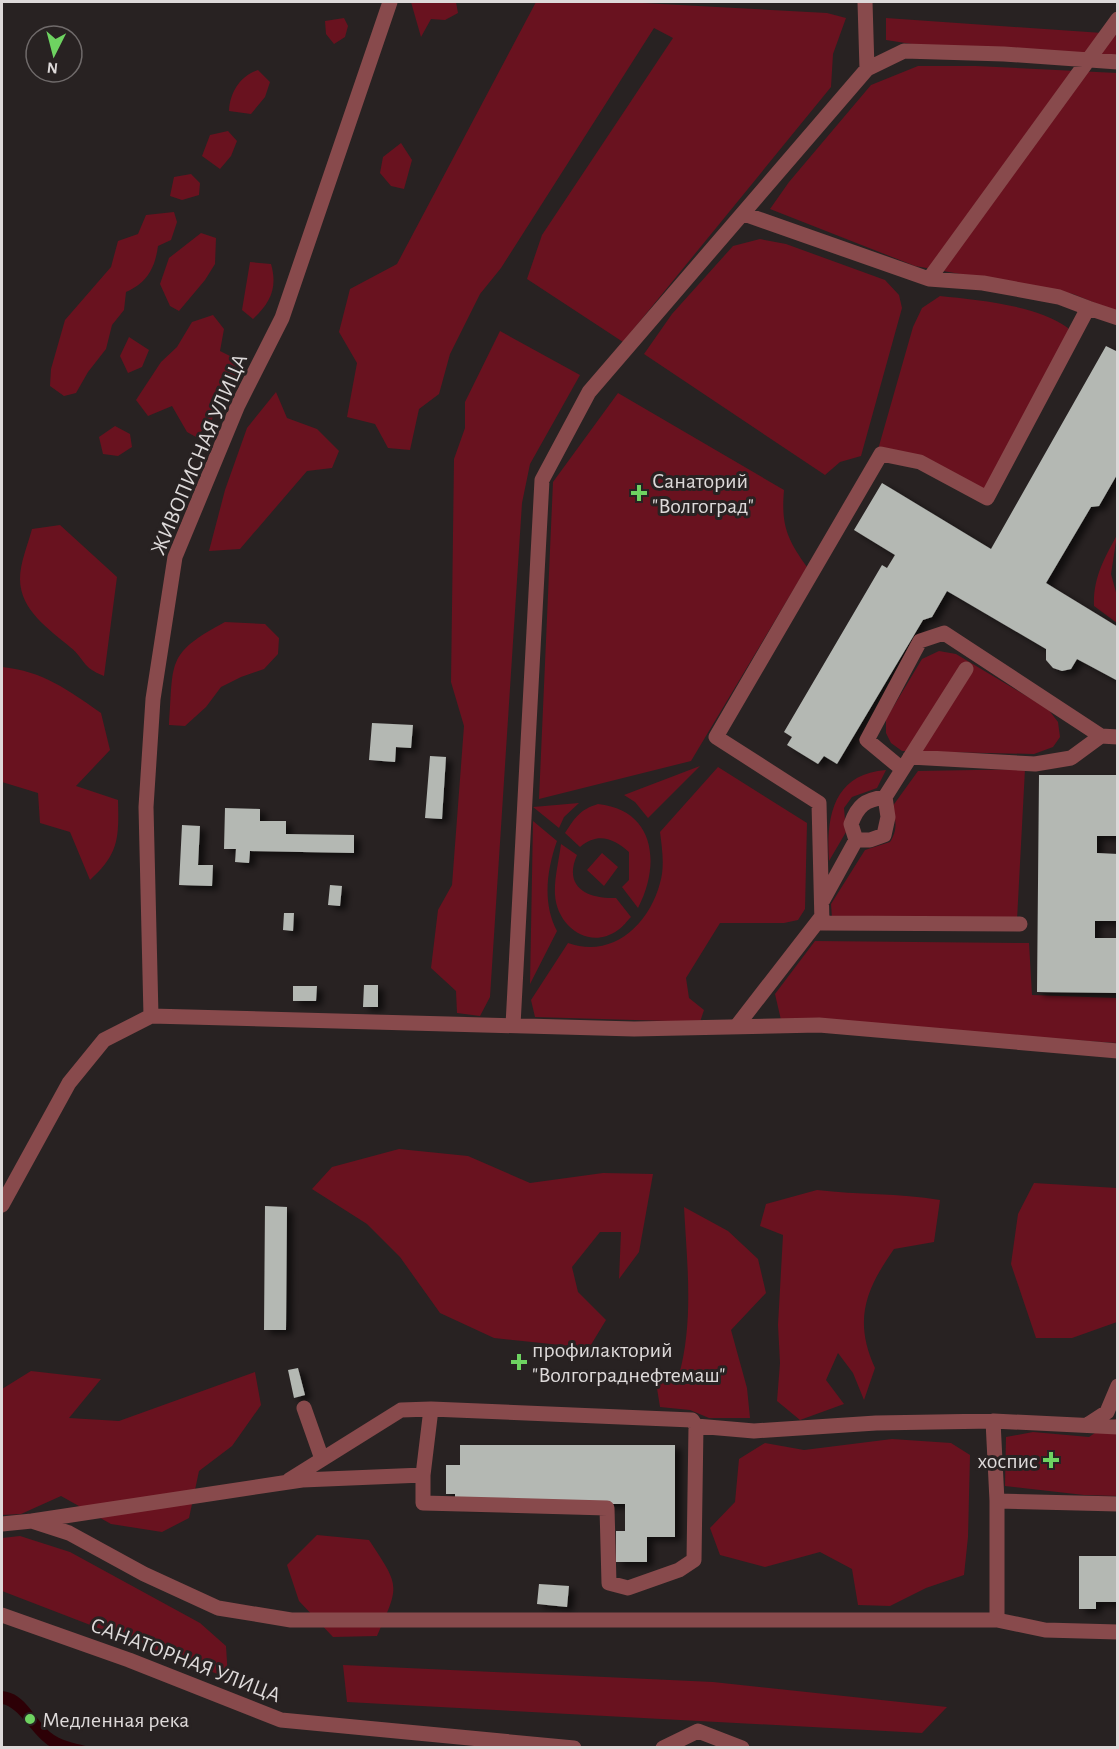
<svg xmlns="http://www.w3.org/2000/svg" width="1119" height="1749" font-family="'Alegreya Sans',sans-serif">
  <defs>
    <filter id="shadow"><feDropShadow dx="6" dy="4" stdDeviation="3" flood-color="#0009"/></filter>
  </defs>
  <rect width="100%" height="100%" fill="#282222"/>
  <!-- green -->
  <path fill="#69121f" d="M411 2H456L458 13 445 20 431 19 421 37Z
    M536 2H624L827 13 846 18 833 54 831 87 623 342 527 279 542 235 673 38 654 28 501 268 480 294 450 354 439 394 419 409 410 450 388 448 375 424 347 417 357 363 339 332 350 289 397 264Z
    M344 18 348 26 345 37 334 44 326 34 325 21Z
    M886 18 1117 34V57L925 46 886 40Z
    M918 66H976L1117 73V312L1073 294 915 266 770 209 789 182 871 85Z
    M258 70 270 82 265 97 251 114 229 111C230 92 240 76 258 70Z
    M228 131 237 141 231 156 220 169 202 156 210 135Z
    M401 143 412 160 404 189 391 186 380 173 383 157Z
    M191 174 200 183 199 195 182 200 170 196 174 177Z
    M174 212 177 222 171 240 158 246C155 268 147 283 126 292L124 310 112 325 106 349 88 372 76 393 64 396 50 386 51 369 65 320 111 267 118 241 138 234 146 215Z
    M201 233 216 238 215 264 205 280 179 311 170 306 160 284 169 258Z
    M760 239 786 244 885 280 899 295 902 308 861 456 840 462 825 475 644 354 672 314 733 246Z
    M250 262 271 264C278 288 270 303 253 319L242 310Z
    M940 296C978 300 1037 305 1068 328L1071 347 984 489 877 453 913 327 922 308Z
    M213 315 224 329 220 351 240 361 237 381 217 399 212 420 196 437 187 432 172 406 148 416 136 400 161 362 177 347 192 322Z
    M500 331 580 375 530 464 522 503 490 997 480 1016 457 1013 456 991 431 968 438 910 452 885 464 726 451 682 454 459 465 428V402Z
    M129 337 149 350 142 367 128 373 120 356Z
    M276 392 287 418 317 429 339 451 332 468 307 471 240 549 209 551 225 490 247 428Z
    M618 393 784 490C781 525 787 539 807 567L691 761 539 799 553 482Z
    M115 426 130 434 132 447 118 456 103 454 99 437Z
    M60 525 117 577 104 676C81 667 86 660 70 647 49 629 20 610 20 579 20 563 28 544 32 529Z
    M1117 535 1111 574 1117 596V623L1094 606C1093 578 1104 559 1117 535Z
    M225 622 265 624 279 638 278 654 264 669 241 677 221 687 206 707 185 726 169 725C174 662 165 654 225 622Z
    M939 651 956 654 1048 709 1058 722 1060 737 1053 747 1034 754 902 751 891 743 886 733V719L922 659Z
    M2 667C43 671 68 690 101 713L110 750 76 786 118 800C119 838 119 854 90 880L70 832 40 823 38 793 2 782Z
    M700 766 648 818 635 802 624 795Z
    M718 767 807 823 805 909 798 920 784 923H720L686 978 689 998 704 1010 700 1022 535 1017 531 1000 568 943C612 959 649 925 660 883 665 867 662 848 660 832Z
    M1025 769 1017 920 832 918 831 904 865 850 890 842C898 829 896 821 892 807L918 771Z
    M886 770 877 788 852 797 844 808 846 832 829 861C826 817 833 774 886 770Z
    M579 803 564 817 559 828 533 807Z
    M598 804C655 810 661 864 638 908L622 887 629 880V852C613 838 598 832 580 847L565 833C575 818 579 810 598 804Z
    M533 821 557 841C547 869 542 903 557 931L530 984Z
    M561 844 577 855C563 887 587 899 616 898L631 917C627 921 623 927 618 930 589 951 557 926 555 895 554 879 559 860 561 844Z
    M602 853 618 867 604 886 587 870Z
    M815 941 1029 943 1032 995 1117 998V1043L781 1020 775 994Z
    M399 1149 468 1156 530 1183 603 1173 653 1174 639 1252 619 1279 621 1232H600L572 1267 578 1292 606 1320 589 1348 494 1338 440 1313 400 1257 367 1224 312 1189 332 1167Z
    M1034 1183 1117 1188V1322L1072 1338H1036L1011 1264 1018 1214Z
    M817 1190C858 1195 899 1193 940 1200L934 1242 894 1249C866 1289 853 1320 875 1368L864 1400 853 1373 838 1353 826 1380 844 1404 800 1420 777 1401 780 1363 778 1325 783 1235 760 1226 766 1204Z
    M684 1207 728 1231 758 1259 766 1293 731 1330 747 1388 750 1418H709L690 1410 660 1407 655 1376 679 1375C694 1320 687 1263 684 1207Z
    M31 1371 101 1379 69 1418 119 1421 255 1372 261 1405 232 1446 199 1471 189 1518 162 1532 111 1524 61 1496 21 1514 2 1515V1389Z
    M1117 1418V1496L1084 1495 1005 1486 1006 1437 1033 1432 1089 1437Z
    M892 1439 951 1443 970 1455 968 1537 964 1575 926 1588 890 1606 858 1605 852 1569 820 1552 765 1567 720 1555 710 1528 735 1502 739 1459 765 1443 804 1450Z
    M317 1535 369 1540C400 1587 400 1584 377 1636L333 1637 299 1601 287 1565Z
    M20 1536 70 1552 200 1623 226 1646 228 1678 2 1591V1538Z
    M343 1665 713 1682 947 1707 922 1733 347 1702Z"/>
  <!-- water -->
  <path fill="#2d0006" d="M2 1691C27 1693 34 1721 54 1735 65 1742 78 1744 90 1747H51C32 1736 20 1707 2 1704Z"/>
  <!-- building -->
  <path fill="#b4b8b3" filter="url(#shadow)" d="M1106 346 1118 352V473L1099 506 1091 507 1046 583 1118 627V681L1077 659 1071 669 1062 671 1053 668 1046 660V649L947 591 932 617 923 620 837 764 824 756 818 764 787 745 792 737 784 732 882 565 887 568 895 555 854 530 882 483 991 549Z
    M372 723 413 725 411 748 396 747 395 762 369 760Z
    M430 756 446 757 442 819 425 818Z
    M1039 775H1118V836H1097V853L1118 854V921H1095V938H1118V993L1037 992Z
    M225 808 260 809V821H286V834L354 835V853L250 851 249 863 235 862 236 849H224Z
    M182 825 200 826 198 865H213L212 886 179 885Z
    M330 885 342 886 340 906 328 905Z
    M284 913H294L293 931 283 930Z
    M364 985H378V1007H363Z
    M293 986H317L316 1001H293Z
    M265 1206 287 1207 286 1330H264Z
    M298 1368 305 1395 294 1398 288 1370Z
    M460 1445H675V1537H647V1562H616V1531H625V1504H455V1494H446V1465H460Z
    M1079 1556H1118V1602H1096V1609H1079Z
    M539 1584 569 1586 567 1607 537 1604Z"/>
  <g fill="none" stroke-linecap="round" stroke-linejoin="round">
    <!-- minor -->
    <path stroke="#884a4c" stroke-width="15" d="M865 2 867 69
      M744 214 929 279 983 283 1059 297 1088 308
      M929 279 1118 19
      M910 757 1035 764 1071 758 1101 736
      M902 769 867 740 920 641 944 633 1101 736 1118 737
      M885 797C865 800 858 805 851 824L856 840H870L884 835 888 817 885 797 966 669
      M823 900 856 840
      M1020 924 822 923 819 803 716 737 881 454 920 462 987 498 1088 308 1118 318
      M151 1016 146 807 153 699 175 557 238 405 282 318 390 2
      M513 1025 542 480 589 392 867 69 904 51 1004 54 1118 62
      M736 1027 822 916
      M2 1205 69 1083 104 1040 151 1016 634 1029 819 1025 1118 1051
      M304 1408 322 1459
      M993 1421 997 1501V1620
      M1087 1425 1107 1412 1118 1386
      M696 1426 754 1431 876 1423 993 1421 1118 1427
      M289 1480 401 1410 431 1409
      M997 1501 1118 1504
      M32 1521 302 1480 423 1475V1503L607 1508 609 1583 628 1588 679 1570 694 1560 696 1426 692 1420 431 1409 423 1475
      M2 1524 32 1521 69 1533 144 1574 218 1608 291 1620H997L1045 1630 1118 1632
      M2 1615 129 1660 281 1720 574 1748
      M663 1748 698 1731 742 1748"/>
  </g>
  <!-- markers -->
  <g fill="#6ed361" stroke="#282222" stroke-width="2">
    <path d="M636 484h6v6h6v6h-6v6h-6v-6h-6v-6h6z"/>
    <path d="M516 1353h6v6h6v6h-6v6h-6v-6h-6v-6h6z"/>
    <path d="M1048 1451h6v6h6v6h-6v6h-6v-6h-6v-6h6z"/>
    <circle cx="30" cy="1719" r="6"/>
  </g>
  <g text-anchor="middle" stroke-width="6" stroke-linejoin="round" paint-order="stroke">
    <!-- street labels -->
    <g font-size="22" fill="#ddd9d9" stroke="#282222">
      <text transform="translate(198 454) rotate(-67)" y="8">ЖИВОПИСНАЯ УЛИЦА</text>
      <text transform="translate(186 1659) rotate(21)" y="8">САНАТОРНАЯ УЛИЦА</text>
    </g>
    <!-- poi labels -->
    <g font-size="22" fill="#ddd9d9" stroke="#282222" text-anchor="start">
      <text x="652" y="488">Санаторий<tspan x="652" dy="25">"Волгоград"</tspan></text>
      <text x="532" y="1357">профилакторий<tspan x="532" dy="25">"Волгограднефтемаш"</tspan></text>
      <text x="1038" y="1468" text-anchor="end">хоспис</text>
      <text x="42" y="1727">Медленная река</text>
    </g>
  </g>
  <!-- border -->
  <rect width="1119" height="1749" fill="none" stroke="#ddd9d9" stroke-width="6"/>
  <!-- north arrow -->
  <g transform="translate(54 54) rotate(186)"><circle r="28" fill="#282222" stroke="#706b6b" stroke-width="1.5"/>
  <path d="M0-4.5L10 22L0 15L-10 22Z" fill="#6ed361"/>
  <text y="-9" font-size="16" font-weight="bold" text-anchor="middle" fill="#ddd9d9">N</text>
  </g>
</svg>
